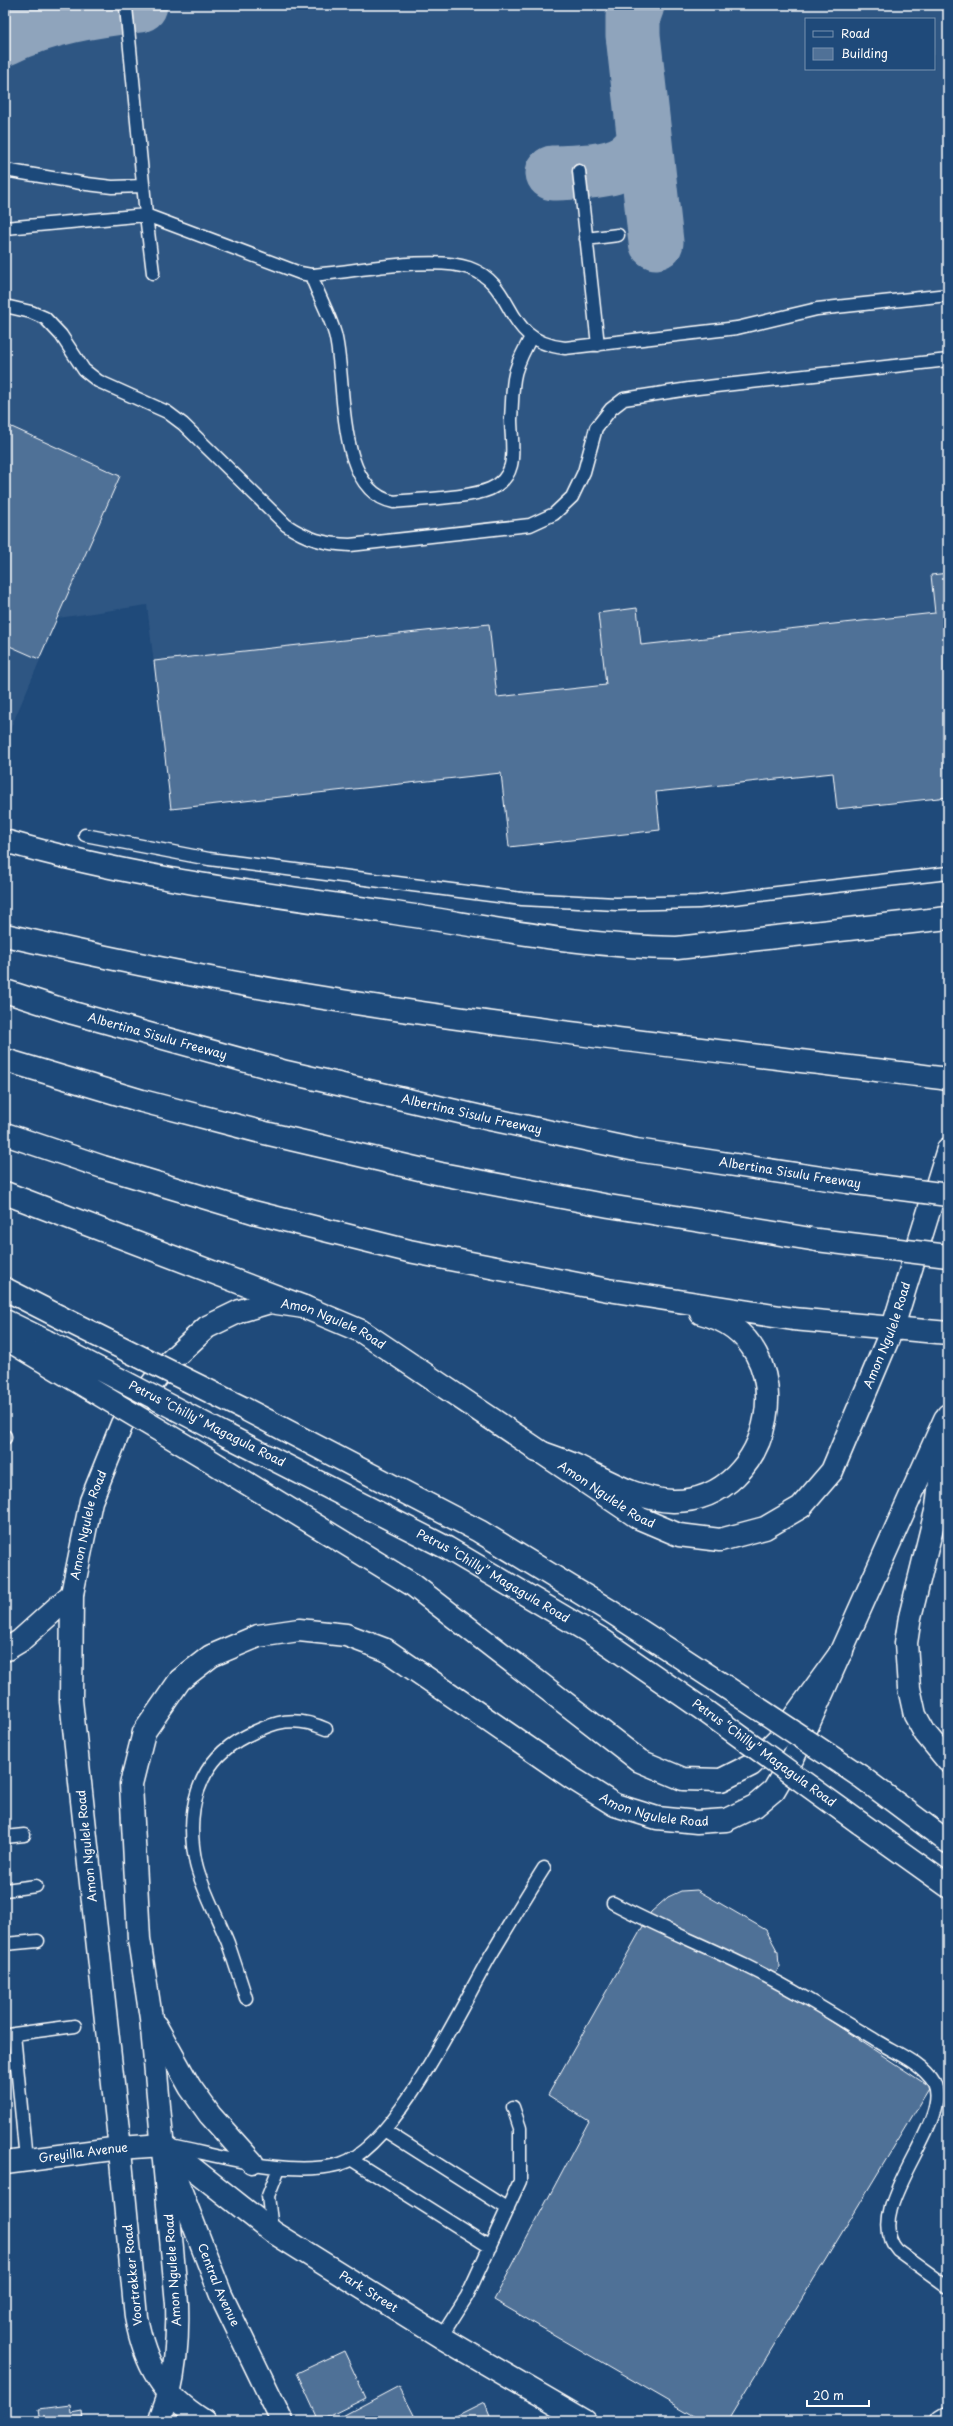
<svg xmlns="http://www.w3.org/2000/svg" width="953" height="2426" font-family="'Playpen Sans',sans-serif">
  <rect width="100%" height="100%" fill="#1f4a7a"/>
  <filter id="ink" filterUnits="userSpaceOnUse"><feTurbulence type="fractalNoise" baseFrequency=".025" numOctaves="2"/><feDisplacementMap in="SourceGraphic" scale="8" xChannelSelector="R" yChannelSelector="G"/><feConvolveMatrix kernelMatrix="1 2 1 2 8 2 1 2 1" color-interpolation-filters="sRGB"/></filter>
  <g filter="url(#ink)">
    <!-- built -->
    <path fill="#2e5683" fill-rule="evenodd" d="M5 5H948V797L833 773 656 792 501 773 171 809 147 605 58 618 5 741ZM806 19H934V69H806Z"/>
    <g fill="none" stroke-linecap="round" stroke-linejoin="round">
      <!-- taxiway -->
      <path stroke="#8fa4bc" stroke-width="55" d="M637 5 633 16V35L656 242
        M5 38C48 17 94 10 140 5
        M553 173C585 171 631 175 644 140"/>
    </g>
    <!-- building -->
    <path fill="#507197" stroke="#fff" d="M5 424 120 476 39 659 5 644Z
      M948 573V797L837 809 833 773 656 792 660 830 509 847 501 773 171 809 154 661 489 624 497 697 606 685 598 613 637 608 641 645 935 613 931 575Z
      M697 1890 766 1930 778 1952 779 1967 772 1982 930 2087 728 2421H703L494 2300 589 2121 548 2095 651 1912 668 1897 681 1891Z
      M344 2351 366 2398 319 2421 297 2373Z
      M399 2386 417 2421H333Z
      M484 2402 492 2421H456L454 2417Z
      M70 2405 71 2413 82 2411 83 2421H40L38 2409Z"/>
    <g fill="none" stroke-linecap="round" stroke-linejoin="round">
      <defs>
        <path id="lane" d="M5 170 87 184 112 187 143 186
          M579 171 598 345
          M5 228 146 215 126 7
          M586 239 618 235
          M153 273 146 215 300 273 311 275C353 272 433 255 469 268 519 286 500 341 565 348L737 328 817 309 948 295
          M311 275C318 295 329 313 335 334 347 378 334 491 394 502 419 499 469 498 490 489 521 476 511 444 511 419 512 406 512 392 514 379 516 364 524 351 531 337
          M5 306 31 312 45 318 61 335 84 370 98 381 167 412 183 424 286 525C307 539 324 544 350 545L530 525 554 514 572 497 584 472 596 428 611 409 624 399 689 389 948 360
          M85 835 209 859 522 899 616 904 699 902 948 873
          M5 1436V1438
          M5 1837 24 1835
          M5 1890 36 1886
          M613 1903C656 1926 701 1944 744 1965 791 1988 834 2015 878 2042 896 2053 923 2064 934 2083 953 2123 860 2209 897 2250L948 2287
          M5 1944 38 1941
          M246 1998C240 1979 234 1961 228 1943 218 1918 202 1889 196 1864 185 1813 196 1761 246 1736 275 1721 295 1715 326 1729
          M14 2034 75 2026
          M5 2036 14 2034 26 2160
          M384 2130 508 2209
          M170 2146C222 2156 288 2178 340 2164 394 2149 461 2007 489 1958 507 1928 525 1898 544 1868
          M352 2160 490 2247
          M272 2230 268 2196 279 2168
          M441 2337 467 2296 520 2181V2128L513 2107"/>
        <g id="street">
          <path d="M5 841C132 878 264 894 395 913 489 927 583 947 677 948L948 918"/>
          <path id="s1" d="M5 2163 120 2148 163 2145 273 2232 441 2337 585 2421"/>
          <path d="M943 2421 948 2418"/>
        </g>
        <g id="secondary">
          <path d="M5 1650 20 1641 72 1594"/>
          <path d="M156 2026 190 2087 210 2115 252 2162"/>
          <path id="s2" d="M171 2166 221 2295 282 2421"/>
          <path id="s3" d="M160 2421C162 2412 166 2403 169 2394 176 2365 178 2335 177 2304L151 2018 139 1939 131 1784 144 1732 180 1680 211 1656 258 1636 299 1630 346 1635 386 1650 572 1778 615 1805 657 1818 697 1822 726 1820 755 1806 774 1790 795 1754 945 1419"/>
          <path id="s4" d="M204 2421C162 2395 145 2365 136 2317L118 2130 71 1700 72 1594 91 1501 122 1424 167 1364 207 1327 240 1311 270 1302 304 1307 361 1331 639 1518 679 1535 720 1540 765 1528 801 1507 832 1471 893 1327 948 1149"/>
        </g>
        <g id="primary">
          <path d="M5 1193 304 1307"/>
          <path d="M5 1289 60 1317"/>
          <path d="M5 1321 46 1341"/>
          <path d="M5 1338 30 1353"/>
          <path d="M243 1408 479 1531 610 1611 723 1685"/>
          <path d="M948 1415 937 1507 910 1617 906 1643 909 1688 915 1715 925 1733 948 1761"/>
          <path id="s5" d="M226 1435 447 1548 601 1639 705 1711"/>
          <path d="M206 1458 413 1585 640 1761 683 1779 721 1780 751 1765 778 1739 842 1651"/>
          <path d="M860 1776 948 1842"/>
          <path d="M860 1823 948 1886"/>
        </g>
        <g id="highway">
          <path d="M5 935C98 956 193 976 287 992 506 1029 728 1051 948 1079"/>
          <path id="s6" d="M5 991 73 1013 286 1072 490 1119 636 1150 848 1182"/>
          <path d="M5 1060 142 1101 265 1133 441 1174 609 1206 817 1240"/>
          <path d="M5 1134 103 1167 253 1212 409 1251 608 1290 793 1319 948 1333"/>
          <path d="M537 1451C551 1456 566 1461 579 1467 608 1481 639 1500 673 1501 775 1502 808 1340 701 1313"/>
        </g>
      </defs>
      <!-- lane casing -->
      <use href="#lane" stroke="#fff" stroke-width="15"/>
      <!-- street casing -->
      <use href="#street" stroke="#fff" stroke-width="25"/>
      <!-- secondary casing -->
      <use href="#secondary" stroke="#fff" stroke-width="25"/>
      <!-- primary casing -->
      <use href="#primary" stroke="#fff" stroke-width="25"/>
      <!-- highway casing -->
      <use href="#highway" stroke="#fff" stroke-width="25"/>
      <!-- lane -->
      <use href="#lane" stroke="#1f4a7a" stroke-width="12"/>
      <!-- street -->
      <use href="#street" stroke="#1f4a7a" stroke-width="22"/>
      <!-- secondary -->
      <use href="#secondary" stroke="#1f4a7a" stroke-width="22"/>
      <!-- primary -->
      <use href="#primary" stroke="#1f4a7a" stroke-width="22"/>
      <!-- highway -->
      <use href="#highway" stroke="#1f4a7a" stroke-width="22"/>
      <defs>
        <path id="primary-bridge" d="M60 1317 243 1408
          M46 1341 226 1435
          M30 1353 206 1458
          M723 1685 860 1776
          M705 1711 860 1823"/>
        <path id="highway-bridge" d="M848 1182 948 1195
          M817 1240 948 1256"/>
      </defs>
      <!-- primary-bridge casing -->
      <use href="#primary-bridge" stroke="#fff" stroke-width="25" stroke-linecap="butt"/>
      <!-- highway-bridge casing -->
      <use href="#highway-bridge" stroke="#fff" stroke-width="25" stroke-linecap="butt"/>
      <!-- primary-bridge -->
      <use href="#primary-bridge" stroke="#1f4a7a" stroke-width="22"/>
      <!-- highway-bridge -->
      <use href="#highway-bridge" stroke="#1f4a7a" stroke-width="22"/>
    </g>
  </g>
  <g text-anchor="middle" stroke-width="4" stroke-linejoin="round" paint-order="stroke">
    <!-- street labels -->
    <g font-size="12" fill="#fff" stroke="#1f4a7a">
      <text dy="4" stroke="none"><textPath href="#s6" startOffset="159">Albertina Sisulu Freeway</textPath></text>
      <text dy="4" stroke="none"><textPath href="#s6" startOffset="483">Albertina Sisulu Freeway</textPath></text>
      <text transform="translate(790 1173) rotate(9)" y="4">Albertina Sisulu Freeway</text>
      <text dy="4" stroke="none"><textPath href="#s4" startOffset="1298">Amon Ngulele Road</textPath></text>
      <text dy="4" stroke="none"><textPath href="#s4" startOffset="2029">Amon Ngulele Road</textPath></text>
      <text transform="translate(207 1424) rotate(27)" y="4">Petrus “Chilly” Magagula Road</text>
      <text dy="4" stroke="none"><textPath href="#s4" startOffset="1622">Amon Ngulele Road</textPath></text>
      <text dy="4" stroke="none"><textPath href="#s4" startOffset="926">Amon Ngulele Road</textPath></text>
      <text dy="4" stroke="none"><textPath href="#s5" startOffset="302">Petrus “Chilly” Magagula Road</textPath></text>
      <text transform="translate(764 1753) rotate(36)" y="4">Petrus “Chilly” Magagula Road</text>
      <text dy="4" stroke="none"><textPath href="#s3" startOffset="1296">Amon Ngulele Road</textPath></text>
      <text transform="translate(87 1846) rotate(-96)" y="4">Amon Ngulele Road</text>
      <text dy="4" stroke="none"><textPath href="#s1" startOffset="79">Greyilla Avenue</textPath></text>
      <text transform="translate(173 2270) rotate(-94)" y="4">Amon Ngulele Road</text>
      <text transform="translate(133 2275) rotate(-96)" y="4">Voortrekker Road</text>
      <text dy="4" stroke="none"><textPath href="#s2" startOffset="128">Central Avenue</textPath></text>
      <text dy="4" stroke="none"><textPath href="#s1" startOffset="412">Park Street</textPath></text>
    </g>
  </g>
  <!-- margin -->
  <rect width="953" height="2426" fill="none" stroke="#1f4a7a" stroke-width="20"/>
  <rect x="10" y="10" width="933" height="2406" fill="none" stroke="#fff" stroke-width="1.5" filter="url(#ink)"/>
  <!-- legend -->
  <rect x="805" y="18" width="130" height="52" fill="#1f4a7a" stroke="#7992af"/>
  <rect x="813" y="31" width="20" height="6" fill="#1f4a7a" stroke="#7992af"/>
  <text x="841" y="38" font-size="12" fill="#ffffff">Road</text>
  <rect x="813" y="48" width="20" height="12" fill="#507197" stroke="#7992af"/>
  <text x="841" y="58" font-size="12" fill="#ffffff">Building</text>
  <!-- scale -->
  <path d="M807 2400v6h62v-6" fill="none" stroke="#ffffff" stroke-width="2"/>
  <text x="813" y="2400" font-size="12" fill="#ffffff" stroke="#1f4a7a" stroke-width="3" paint-order="stroke">20 m</text>
</svg>
